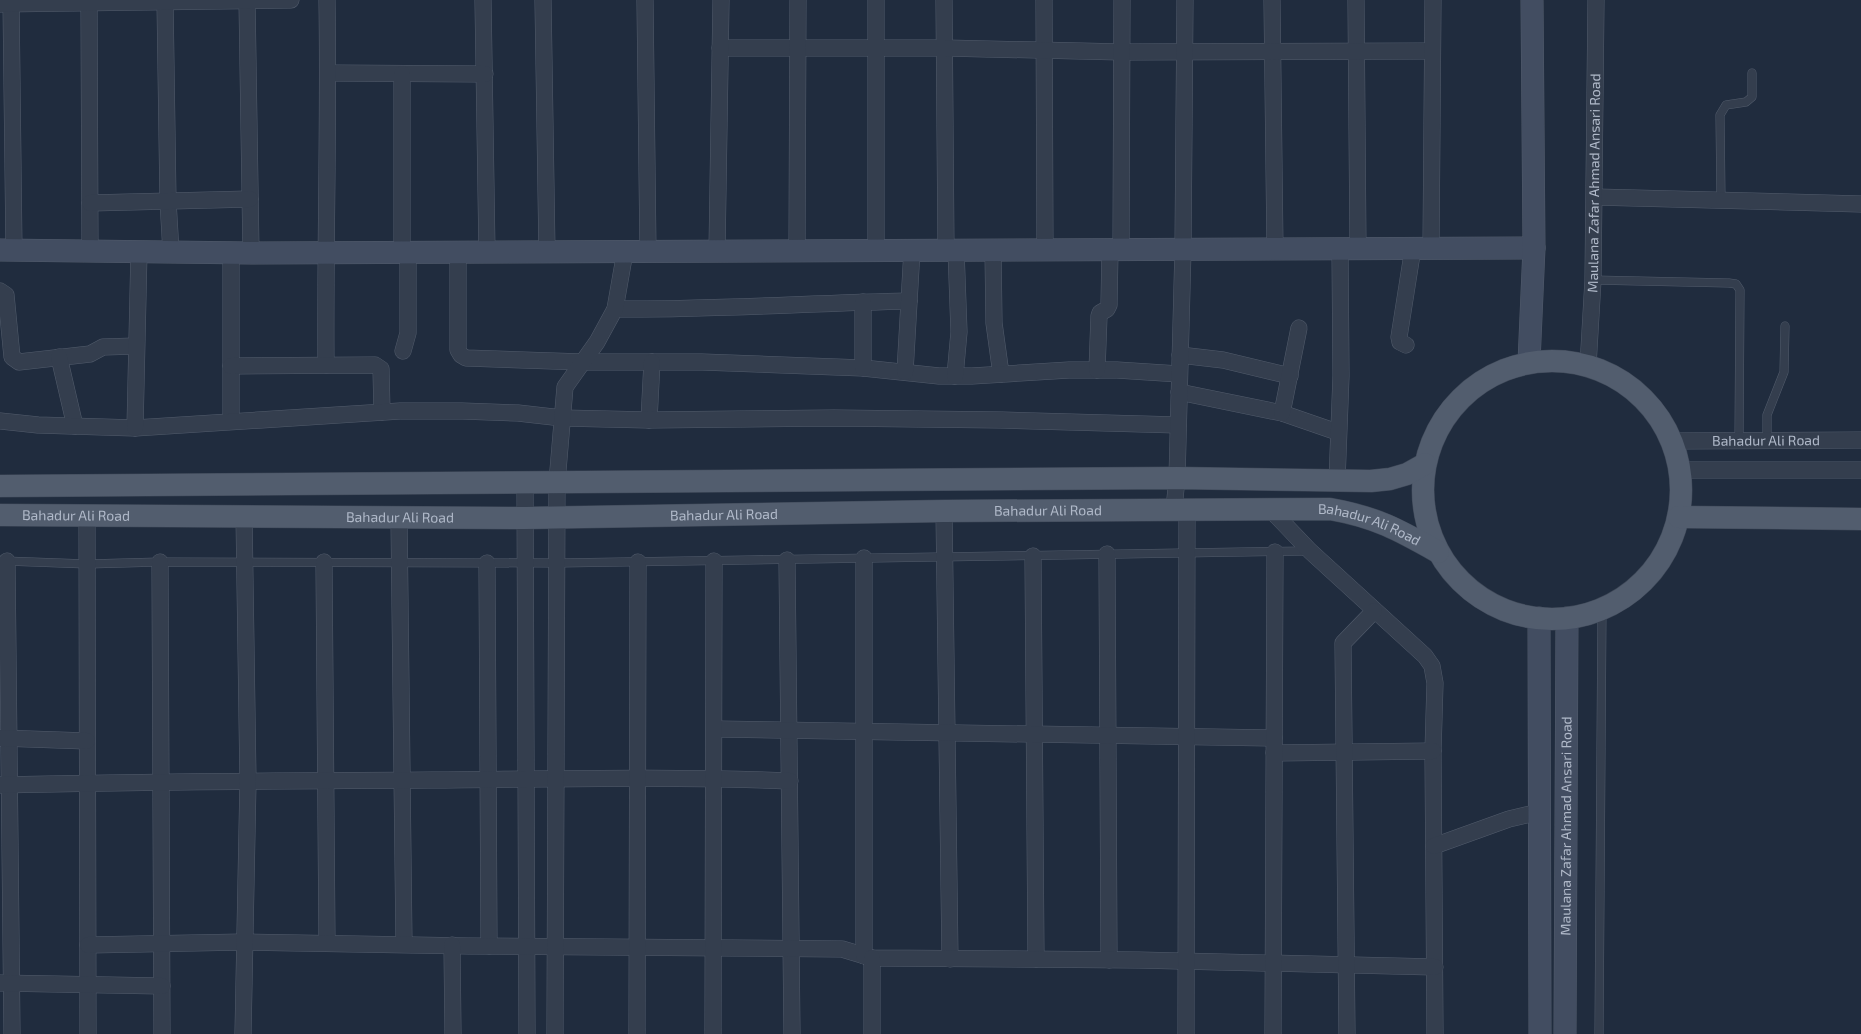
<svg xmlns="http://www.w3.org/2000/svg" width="1861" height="1034" font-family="'Exo 2',sans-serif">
  <rect width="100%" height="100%" fill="#202c3e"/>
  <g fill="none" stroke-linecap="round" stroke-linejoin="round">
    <defs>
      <path id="lane" d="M1721 200 1720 115 1726 105 1746 102 1752 97V73
        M1593 280 1729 283 1736 284 1740 290 1739 440
        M1767 440V415L1784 372 1785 326
        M5 561 87 564 160 562 558 563 1309 551
        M1599 1034 1602 608"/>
      <g id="street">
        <path d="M11 0 14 250"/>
        <path d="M89 0 90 251"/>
        <path d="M165 0 168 201 171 252"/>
        <path d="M247 0 251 253"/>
        <path d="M483 0 487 252"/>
        <path d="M543 0 547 252"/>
        <path d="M645 0 648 252"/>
        <path d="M876 0V251"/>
        <path d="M944 0 946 250"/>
        <path d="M1044 0 1045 250"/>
        <path d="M1272 0 1275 249"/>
        <path d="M1356 0 1358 249"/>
        <path d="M0 4 291 0"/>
        <path d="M720 48H945L1122 52 1432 51"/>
        <path d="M328 73 485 74"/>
        <path d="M402 74V253"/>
        <path d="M1595 197 1861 204"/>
        <path d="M90 203 250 199"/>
        <path d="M1431 248 1433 0"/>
        <path d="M993 250 994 323 1001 374"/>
        <path d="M1121 250 1122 0"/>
        <path d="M717 251 721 0"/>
        <path d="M797 251 798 0"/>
        <path d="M458 252V350L461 355 466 358 583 362H702L863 368 939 376H972L1069 370H1117L1179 374"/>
        <path d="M231 253V421"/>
        <path d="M0 291 6 295 12 357 19 362 90 354 103 347 136 346"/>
        <path d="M615 309C713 310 811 303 909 301"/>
        <path d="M1406 345 1400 342 1399 337 1413 248"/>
        <path d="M403 351 408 333V253"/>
        <path d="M1180 355 1223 360 1290 376"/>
        <path d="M59 357 75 426"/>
        <path d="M326 365C325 244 329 122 327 0"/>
        <path d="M231 366 375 365 381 369 382 412"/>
        <path id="s1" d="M1588 366 1593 280 1596 0"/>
        <path d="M863 368V302"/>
        <path d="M1097 370 1099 316 1100 313 1107 309 1109 305 1110 250"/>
        <path d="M905 372 912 250"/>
        <path d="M955 376 959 332 956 250"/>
        <path d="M1179 392 1282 413 1337 432"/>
        <path d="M1282 413 1299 328"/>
        <path d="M649 420 652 362"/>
        <path d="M0 421 38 425 135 428 400 411H462L518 413 562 418 649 420 834 418 1002 420 1178 425"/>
        <path d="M135 428 139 251"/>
        <path id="s2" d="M1672 441 1861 440"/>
        <path d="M1680 470H1861"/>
        <path d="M1337 481 1341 376 1340 249"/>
        <path d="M525 482 527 1034"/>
        <path d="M1269 508 1310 551 1425 656 1432 666 1435 683 1433 751 1435 1034"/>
        <path d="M1174 509 1177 478 1183 249 1185 0"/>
        <path d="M944 511 950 959"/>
        <path d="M87 515 88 1034"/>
        <path d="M399 518 404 944"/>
        <path d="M1107 554 1109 960"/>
        <path d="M1033 556 1036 959"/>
        <path d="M787 560 792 1034"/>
        <path d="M7 561 12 1034"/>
        <path d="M160 562 162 1034"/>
        <path d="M324 562 327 943"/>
        <path d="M487 563 489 946"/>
        <path d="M715 729 1274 738"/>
        <path d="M0 738 87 741"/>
        <path d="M1274 753 1433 751"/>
        <path d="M0 785C144 781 288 781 432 780 552 779 671 776 790 781"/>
        <path d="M1434 846 1509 819 1539 812"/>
        <path d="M88 945 244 942 469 946 842 949 872 958 1138 960 1435 967"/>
        <path d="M452 945 453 1034"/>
        <path d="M864 956V558"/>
        <path d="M872 958V1034"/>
        <path d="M0 983 162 986"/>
        <path d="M243 1034 248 781 244 515"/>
        <path d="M555 1034 557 482 565 387 597 342 615 309 625 252"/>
        <path d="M637 1034 638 562"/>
        <path d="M713 1034 714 561"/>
        <path d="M1186 1034 1187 509"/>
        <path d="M1273 1034 1275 552"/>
        <path d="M1347 1034 1343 643 1374 611"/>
      </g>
      <g id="secondary">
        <path d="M0 250 251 253 1534 248"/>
        <path d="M1529 362 1534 248 1532 0"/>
        <path d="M1539 618 1540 1034"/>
        <path id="s3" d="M1565 1034 1567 618"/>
      </g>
      <g id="primary">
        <circle cx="1552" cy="490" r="129"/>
        <path d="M0 486 1177 478 1371 481 1390 479 1407 474 1425 464"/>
        <path id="s4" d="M0 515 525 518 944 511 1330 509C1376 517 1399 530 1438 552"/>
        <path d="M1679 517 1861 519"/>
      </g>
    </defs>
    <!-- lane casing -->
    <use href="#lane" stroke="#525c6c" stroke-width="9"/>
    <!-- street casing -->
    <use href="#street" stroke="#525c6c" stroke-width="17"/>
    <!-- secondary casing -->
    <use href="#secondary" stroke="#525c6c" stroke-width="23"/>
    <!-- primary casing -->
    <use href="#primary" stroke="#3d4757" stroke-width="23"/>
    <!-- lane -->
    <use href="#lane" stroke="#343e4e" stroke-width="8"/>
    <!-- street -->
    <use href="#street" stroke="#343e4e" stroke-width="16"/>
    <!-- secondary -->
    <use href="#secondary" stroke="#424d61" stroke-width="22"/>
    <!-- primary -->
    <use href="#primary" stroke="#525d6e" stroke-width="22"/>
  </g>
  <g text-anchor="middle" stroke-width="4" stroke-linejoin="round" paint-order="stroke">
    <!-- street labels -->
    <g font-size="14" fill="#b0b9c9" stroke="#192332">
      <text dy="5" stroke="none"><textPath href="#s1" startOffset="183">Maulana Zafar Ahmad Ansari Road</textPath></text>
      <text dy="5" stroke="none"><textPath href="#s2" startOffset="94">Bahadur Ali Road</textPath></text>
      <text dy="5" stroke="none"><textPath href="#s4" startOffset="1048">Bahadur Ali Road</textPath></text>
      <text dy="5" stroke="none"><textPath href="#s4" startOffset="76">Bahadur Ali Road</textPath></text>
      <text dy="5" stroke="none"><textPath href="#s4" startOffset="724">Bahadur Ali Road</textPath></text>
      <text dy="5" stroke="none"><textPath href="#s4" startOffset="400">Bahadur Ali Road</textPath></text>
      <text dy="5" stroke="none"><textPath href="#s4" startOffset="1372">Bahadur Ali Road</textPath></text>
      <text dy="5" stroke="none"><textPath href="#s3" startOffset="208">Maulana Zafar Ahmad Ansari Road</textPath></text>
    </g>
  </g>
</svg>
